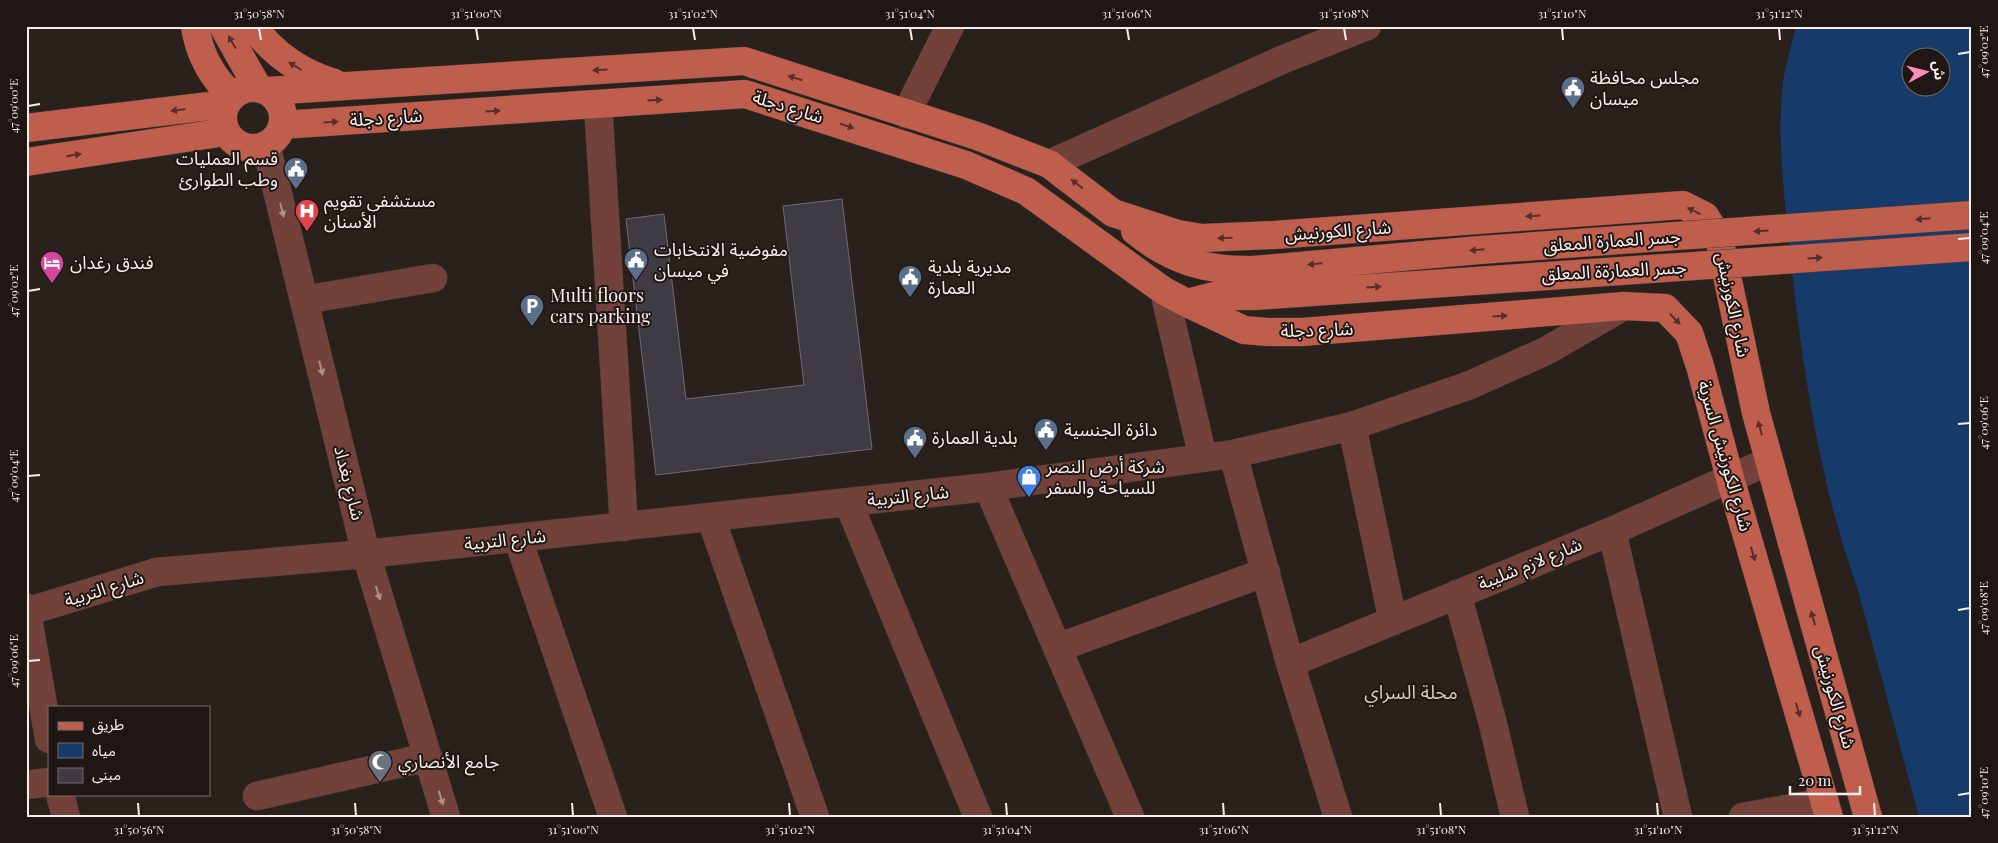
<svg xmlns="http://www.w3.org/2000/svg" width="1998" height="843" font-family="'Playfair Display','Noto Sans Arabic',serif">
  <rect width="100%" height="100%" fill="#2a201c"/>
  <!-- water -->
  <path fill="#163b6b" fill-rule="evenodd" d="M1796 26H1972V817H1919L1858 590C1821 487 1804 379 1792 271 1786 211 1776 141 1783 82 1786 63 1792 44 1796 26ZM1910 58H1940V88H1910Z"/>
  <!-- building -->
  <path fill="#3f3b45" stroke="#6f6b76" d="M842 199 872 449 656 475 626 219 664 214 686 399 804 385 783 206Z"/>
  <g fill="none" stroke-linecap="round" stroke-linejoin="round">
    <defs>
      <path id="minor" d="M598 104 624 527
        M906 114 950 26
        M266 145 366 554 446 817
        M1049 164 1284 59 1367 26
        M1164 291 1203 458
        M304 300 433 278
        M1352 426 1393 621
        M1233 454 1290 663 1338 817
        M988 487 1130 817
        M848 502 978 817
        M711 518 815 817
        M1612 531 1678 817
        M518 539 613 817
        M1457 594 1492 720 1515 817
        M26 607 49 739
        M26 612 157 572 366 554 988 487 1233 454 1352 426 1470 385 1546 351 1624 306
        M1057 648 1266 572
        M1290 663 1612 531 1769 461
        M26 785 49 782
        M60 794 66 817
        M257 796 428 757
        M1743 817 1825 802"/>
      <path id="major" d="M195 26C199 55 212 76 232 97
        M223 26 258 88
        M253 26C273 54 301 73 334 83
        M223 118a30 30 0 1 1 60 0a30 30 0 1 1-60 0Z
        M267 91 744 61 977 136 1049 164 1113 213 1178 234 1202 238 1274 235 1683 205 1705 216 1719 238 1756 413 1868 817
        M282 125 745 94 966 165 1026 191 1164 291 1187 303 1244 330 1268 332H1302L1624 306 1665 308 1689 333 1700 366 1730 478 1829 817
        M26 128 226 104
        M26 162 226 132
        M1135 231C1172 261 1206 271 1253 270
        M1187 303 1214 296H1255"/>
    </defs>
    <!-- minor casing -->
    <use href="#minor" stroke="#473d39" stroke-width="29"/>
    <!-- major casing -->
    <use href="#major" stroke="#473d39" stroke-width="29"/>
    <!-- minor -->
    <use href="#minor" stroke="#72423a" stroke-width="28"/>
    <!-- major -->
    <use href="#major" stroke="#c05e4e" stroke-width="28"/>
    <defs>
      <path id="major-bridge" d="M1253 270 1480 250 1972 215
        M1255 296C1494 278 1733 265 1972 247"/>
    </defs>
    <!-- major-bridge casing -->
    <use href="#major-bridge" stroke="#473d39" stroke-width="29" stroke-linecap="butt"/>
    <!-- major-bridge -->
    <use href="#major-bridge" stroke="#c05e4e" stroke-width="28"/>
  </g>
  <!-- one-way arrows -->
  <defs><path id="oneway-solid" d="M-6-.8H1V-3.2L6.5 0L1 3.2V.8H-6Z" transform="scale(1.25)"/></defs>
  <g fill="#582f28">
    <use href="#oneway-solid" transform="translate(232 42) rotate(-120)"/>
    <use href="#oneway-solid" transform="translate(295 66) rotate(-148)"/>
    <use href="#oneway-solid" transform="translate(600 70) rotate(177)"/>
    <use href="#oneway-solid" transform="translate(795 78) rotate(-162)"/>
    <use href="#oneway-solid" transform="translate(655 100) rotate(-4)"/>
    <use href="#oneway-solid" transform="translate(178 110) rotate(173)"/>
    <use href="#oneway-solid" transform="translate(493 111) rotate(-4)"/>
    <use href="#oneway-solid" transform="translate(331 122) rotate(-4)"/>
    <use href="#oneway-solid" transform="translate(847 126) rotate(18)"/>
    <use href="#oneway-solid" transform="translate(74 155) rotate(-9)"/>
    <use href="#oneway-solid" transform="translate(1077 184) rotate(-143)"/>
    <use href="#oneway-solid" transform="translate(1694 211) rotate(-154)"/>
    <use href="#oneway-solid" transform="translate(1533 216) rotate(176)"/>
    <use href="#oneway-solid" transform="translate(1923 219) rotate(175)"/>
    <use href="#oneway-solid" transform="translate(1761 231) rotate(176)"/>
    <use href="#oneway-solid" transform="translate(1225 238) rotate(179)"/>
    <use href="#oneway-solid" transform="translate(1477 250) rotate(175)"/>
    <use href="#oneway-solid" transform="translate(1815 258) rotate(-4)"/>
    <use href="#oneway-solid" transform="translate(1315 264) rotate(175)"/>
    <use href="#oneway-solid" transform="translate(1374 287) rotate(-4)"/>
    <use href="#oneway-solid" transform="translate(1500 316) rotate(-4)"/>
    <use href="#oneway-solid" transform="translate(1675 319) rotate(46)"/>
    <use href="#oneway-solid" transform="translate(1760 428) rotate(-105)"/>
    <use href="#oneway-solid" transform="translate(1753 554) rotate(74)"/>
    <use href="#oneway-solid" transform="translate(1813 618) rotate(-106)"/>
    <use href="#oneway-solid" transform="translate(1798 710) rotate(74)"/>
  </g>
  <g fill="#ae908b">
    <use href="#oneway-solid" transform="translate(282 210) rotate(76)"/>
    <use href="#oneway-solid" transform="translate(321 368) rotate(76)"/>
    <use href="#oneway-solid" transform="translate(378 593) rotate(73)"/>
    <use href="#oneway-solid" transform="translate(441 798) rotate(73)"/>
  </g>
  <!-- ticks -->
  <path fill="none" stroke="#f7efed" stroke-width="2" d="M259 28 261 40M476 28 478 40M693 28 695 40M910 28 912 40M1127 28 1129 40M1344 28 1346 40M1562 28 1563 40M1779 28 1780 40M1958 54 1970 52M28 106 40 104M1958 239 1970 238M28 291 40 289M1958 424 1970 423M28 476 40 475M1958 610 1970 608M28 661 40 660M1958 795 1970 793M138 803 139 816M355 803 356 816M572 803 573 816M789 803 790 816M1006 803 1007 816M1223 803 1224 816M1440 803 1441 816M1657 803 1658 816M1874 803 1875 816"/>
  <!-- icons -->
  <defs>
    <symbol id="civic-pin" viewBox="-11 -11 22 30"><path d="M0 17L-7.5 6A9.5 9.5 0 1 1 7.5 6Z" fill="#5c6f8a" stroke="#201613"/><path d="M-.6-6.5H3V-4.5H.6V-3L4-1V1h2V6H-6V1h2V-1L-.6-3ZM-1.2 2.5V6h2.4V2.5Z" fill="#fff"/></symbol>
    <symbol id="hospital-pin" viewBox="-11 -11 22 30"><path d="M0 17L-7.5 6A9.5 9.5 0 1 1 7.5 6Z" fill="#e0444e" stroke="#201613"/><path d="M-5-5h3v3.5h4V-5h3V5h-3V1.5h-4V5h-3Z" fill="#fff"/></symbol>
    <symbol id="hotel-pin" viewBox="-11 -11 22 30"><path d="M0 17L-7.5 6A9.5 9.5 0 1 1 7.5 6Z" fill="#d1479c" stroke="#201613"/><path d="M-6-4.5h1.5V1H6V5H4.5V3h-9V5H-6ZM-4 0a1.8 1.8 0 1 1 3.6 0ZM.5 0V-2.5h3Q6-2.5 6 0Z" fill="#fff"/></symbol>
    <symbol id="parking-pin" viewBox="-11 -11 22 30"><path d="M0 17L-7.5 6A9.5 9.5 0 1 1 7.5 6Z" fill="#5c6f8a" stroke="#201613"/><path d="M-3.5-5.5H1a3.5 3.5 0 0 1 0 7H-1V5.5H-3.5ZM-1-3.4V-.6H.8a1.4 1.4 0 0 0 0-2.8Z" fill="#fff"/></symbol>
    <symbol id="shop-pin" viewBox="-11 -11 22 30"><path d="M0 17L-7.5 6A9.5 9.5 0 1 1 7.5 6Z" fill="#3f7fe0" stroke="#201613"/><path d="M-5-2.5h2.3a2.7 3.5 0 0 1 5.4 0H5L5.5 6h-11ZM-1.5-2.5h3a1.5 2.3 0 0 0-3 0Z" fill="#fff"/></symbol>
    <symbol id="mosque-pin" viewBox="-11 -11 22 30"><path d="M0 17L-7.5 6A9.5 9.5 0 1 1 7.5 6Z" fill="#6b7280" stroke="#201613"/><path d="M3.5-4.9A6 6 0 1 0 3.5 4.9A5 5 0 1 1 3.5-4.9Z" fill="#fff"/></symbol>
  </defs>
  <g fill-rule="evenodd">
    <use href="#civic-pin" x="1559" y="74" width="28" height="38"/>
    <use href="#civic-pin" x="282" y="155" width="28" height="38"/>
    <use href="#hospital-pin" x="293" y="197" width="28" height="38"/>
    <use href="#civic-pin" x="622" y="246" width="28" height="38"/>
    <use href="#hotel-pin" x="38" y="249" width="28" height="38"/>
    <use href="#civic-pin" x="896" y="263" width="28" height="38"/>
    <use href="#parking-pin" x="518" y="292" width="28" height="38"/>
    <use href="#civic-pin" x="1032" y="416" width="28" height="38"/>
    <use href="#civic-pin" x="901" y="424" width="28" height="38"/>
    <use href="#shop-pin" x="1015" y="463" width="28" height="38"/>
    <use href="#mosque-pin" x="366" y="748" width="28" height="38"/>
  </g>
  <g text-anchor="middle" stroke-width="4" stroke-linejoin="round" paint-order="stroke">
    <!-- poi labels -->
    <g font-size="18" fill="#f7efed" stroke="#201613" text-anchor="start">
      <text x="1590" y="84">مجلس محافظة<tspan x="1590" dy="21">ميسان</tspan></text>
      <text x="278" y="165" text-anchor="end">قسم العمليات<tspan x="278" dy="21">وطب الطوارئ</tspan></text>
      <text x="324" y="207">مستشفى تقويم<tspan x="324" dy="21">الأسنان</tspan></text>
      <text x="654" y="256">مفوضية الانتخابات<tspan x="654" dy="21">في ميسان</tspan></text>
      <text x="70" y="269">فندق رغدان</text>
      <text x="928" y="273">مديرية بلدية<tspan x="928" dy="21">العمارة</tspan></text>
      <text x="550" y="302">Multi floors<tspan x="550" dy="21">cars parking</tspan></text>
      <text x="1064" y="436">دائرة الجنسية</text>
      <text x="932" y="444">بلدية العمارة</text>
      <text x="1046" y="473">شركة أرض النصر<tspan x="1046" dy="21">للسياحة والسفر</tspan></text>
      <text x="398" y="768">جامع الأنصاري</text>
    </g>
    <!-- street labels -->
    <g font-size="18" fill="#f7efed" stroke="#201613">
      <text transform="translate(788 107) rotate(17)" y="6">شارع دجلة</text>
      <text transform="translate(386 118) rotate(-4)" y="6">شارع دجلة</text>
      <text transform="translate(1338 231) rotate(-4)" y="6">شارع الكورنيش</text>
      <text transform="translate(1612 241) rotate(-4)" y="6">جسر العمارة المعلق</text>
      <text transform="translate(1614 271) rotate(-3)" y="6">جسر العمارةة المعلق</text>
      <text transform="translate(1733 305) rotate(78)" y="6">شارع الكورنيش</text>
      <text transform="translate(1317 330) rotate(-2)" y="6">شارع دجلة</text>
      <text transform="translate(1725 456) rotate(74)" y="6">شارع الكورنيش السرية</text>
      <text transform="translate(349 483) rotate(76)" y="6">شارع بغداد</text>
      <text transform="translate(908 496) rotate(-6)" y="6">شارع التربية</text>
      <text transform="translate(505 540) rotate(-6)" y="6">شارع التربية</text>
      <text transform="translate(1530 564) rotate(-22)" y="6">شارع لازم شليبة</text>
      <text transform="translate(104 589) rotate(-17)" y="6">شارع التربية</text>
      <text transform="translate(1835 697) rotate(74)" y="6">شارع الكورنيش</text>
    </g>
    <!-- neighbourhood labels -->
    <g font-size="19" fill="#d7c9c3" stroke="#201613">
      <text x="1411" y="699">محلة السراي</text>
    </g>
  </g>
  <!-- border -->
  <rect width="1998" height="843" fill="none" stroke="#201613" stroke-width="55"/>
  <!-- legend -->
  <rect x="48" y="706" width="162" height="90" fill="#201613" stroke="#766d6a"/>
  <rect x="58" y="722" width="25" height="8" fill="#c05e4e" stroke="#766d6a"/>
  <text x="92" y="730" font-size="15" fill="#f7efed">طريق</text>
  <rect x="58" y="743" width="25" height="15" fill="#163b6b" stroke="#766d6a"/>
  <text x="92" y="756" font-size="15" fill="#f7efed">مياه</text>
  <rect x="58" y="768" width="25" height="15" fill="#3f3b45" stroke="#766d6a"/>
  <text x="92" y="780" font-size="15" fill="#f7efed">مبنى</text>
  <!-- north arrow -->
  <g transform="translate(1926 72) rotate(83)"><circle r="24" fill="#201613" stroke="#766d6a"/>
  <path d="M0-4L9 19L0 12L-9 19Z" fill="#fe8ebe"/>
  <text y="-8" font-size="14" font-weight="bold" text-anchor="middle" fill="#f7efed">ش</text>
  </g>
  <!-- scale -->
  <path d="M1790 786v8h70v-8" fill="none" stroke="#f7efed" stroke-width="2.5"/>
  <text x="1798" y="786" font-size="15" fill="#f7efed" stroke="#201613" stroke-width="4" paint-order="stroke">20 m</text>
  <rect x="28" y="28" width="1942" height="788" fill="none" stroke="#f7efed" stroke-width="2"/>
  <g font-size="12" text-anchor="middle" fill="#f7efed">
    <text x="259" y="18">31°50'58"N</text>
    <text x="476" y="18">31°51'00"N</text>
    <text x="693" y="18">31°51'02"N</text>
    <text x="910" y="18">31°51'04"N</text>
    <text x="1127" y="18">31°51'06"N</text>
    <text x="1344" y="18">31°51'08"N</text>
    <text x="1562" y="18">31°51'10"N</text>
    <text x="1779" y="18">31°51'12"N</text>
    <text transform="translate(1984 52) rotate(-90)" y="4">47°09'02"E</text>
    <text transform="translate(14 106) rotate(-90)" y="4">47°09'00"E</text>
    <text transform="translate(1984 238) rotate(-90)" y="4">47°09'04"E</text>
    <text transform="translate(14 291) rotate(-90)" y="4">47°09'02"E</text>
    <text transform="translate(1984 423) rotate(-90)" y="4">47°09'06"E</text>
    <text transform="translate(14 476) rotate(-90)" y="4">47°09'04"E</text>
    <text transform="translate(1984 608) rotate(-90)" y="4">47°09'08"E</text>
    <text transform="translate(14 661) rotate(-90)" y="4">47°09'06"E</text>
    <text transform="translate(1984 793) rotate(-90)" y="4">47°09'10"E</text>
    <text x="139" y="834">31°50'56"N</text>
    <text x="356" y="834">31°50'58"N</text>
    <text x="573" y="834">31°51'00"N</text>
    <text x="790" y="834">31°51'02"N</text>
    <text x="1007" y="834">31°51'04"N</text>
    <text x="1224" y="834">31°51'06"N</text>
    <text x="1441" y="834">31°51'08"N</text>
    <text x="1658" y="834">31°51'10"N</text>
    <text x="1875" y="834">31°51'12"N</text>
  </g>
</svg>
